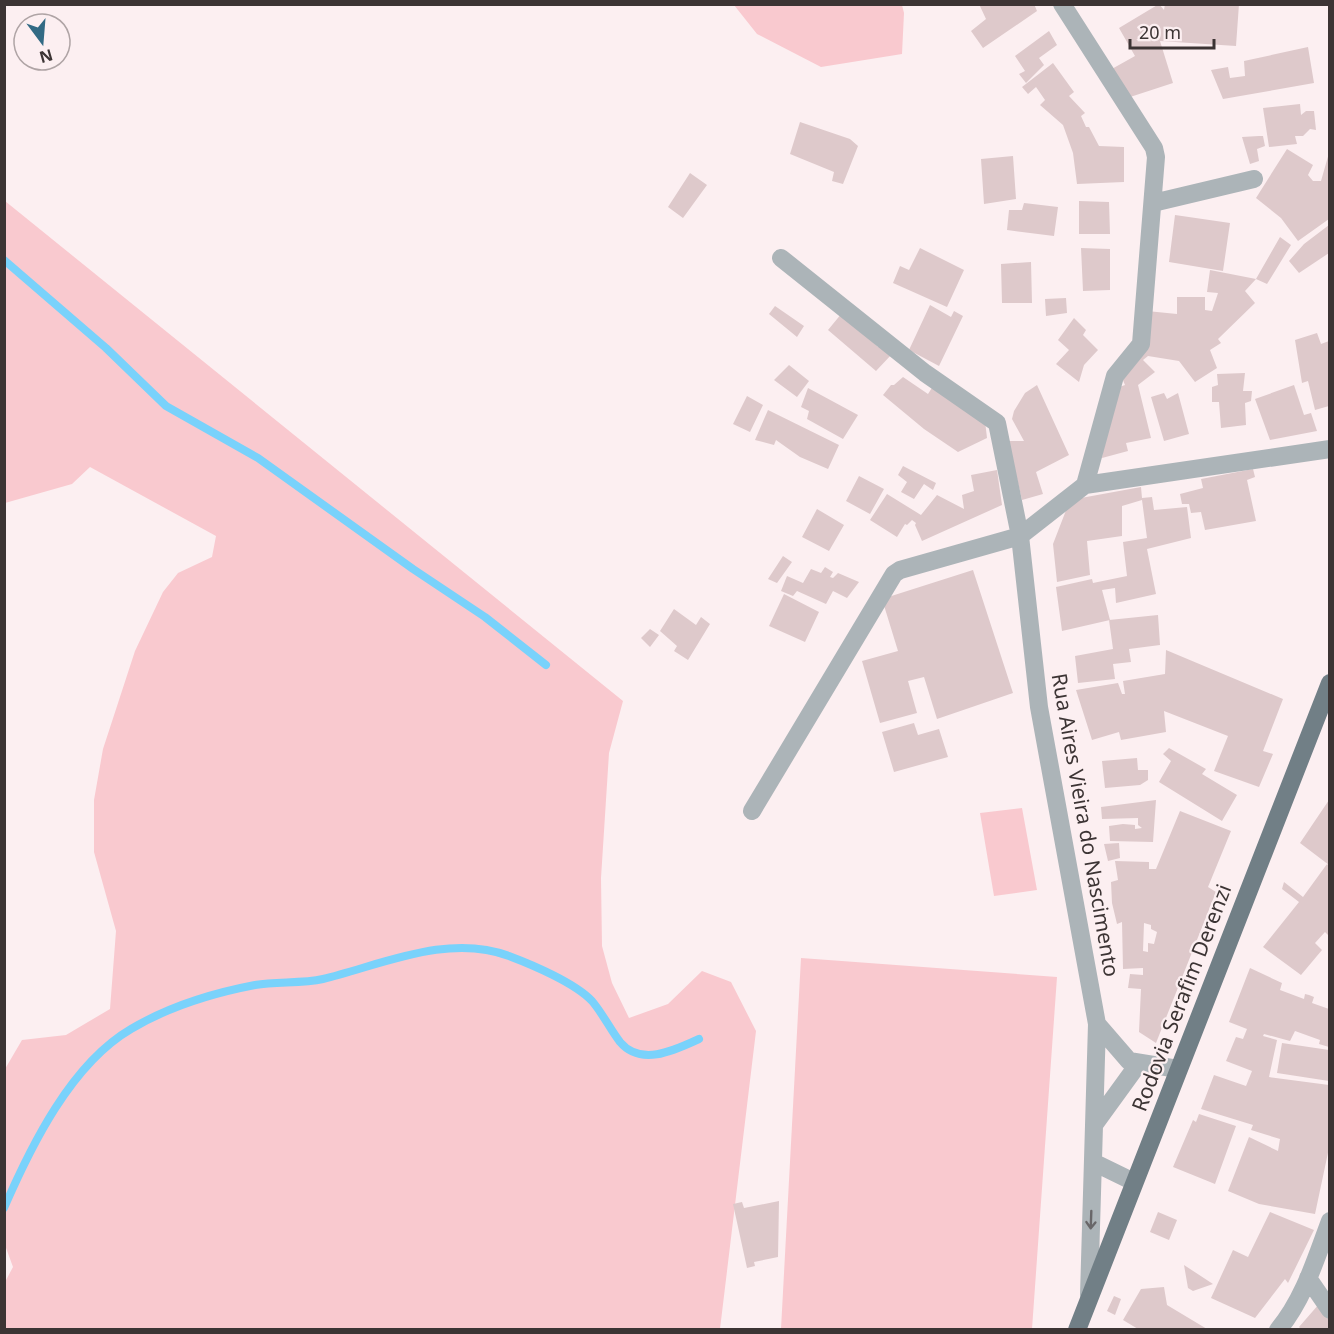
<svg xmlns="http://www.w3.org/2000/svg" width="1334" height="1334" font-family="'Noto Sans',sans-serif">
  <rect width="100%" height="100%" fill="#fceff1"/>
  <!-- green -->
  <path fill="#f9c9cf" d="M734 5H902L904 13 902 54 821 67 757 34Z
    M5 201 623 701 609 753 601 878 602 946 612 983 629 1018 668 1004 702 971 731 982 756 1031 720 1329H5V1282L13 1267 5 1245V1069L22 1040 66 1035 110 1009 116 931 94 852V800L103 749 135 651 163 592 178 573 212 557 216 536 90 467 72 484 5 503Z
    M1022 808 1037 890 994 896 980 813Z
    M801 958 1057 977 1032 1329H781Z"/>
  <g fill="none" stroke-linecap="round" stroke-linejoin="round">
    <!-- stream -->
    <path stroke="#79d2fb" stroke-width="8" d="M4 260 106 348 166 406 258 458 413 569 485 617 546 665
      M4 1208C31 1146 71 1064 131 1029 168 1007 213 993 255 985 277 981 301 984 323 979 381 965 448 933 509 956 533 965 575 983 592 1001 603 1014 610 1029 620 1042 641 1067 675 1050 699 1039"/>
  </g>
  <!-- building -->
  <path fill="#dec9cb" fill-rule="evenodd" d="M979 4H1034L1037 11 983 48 971 31 986 19Z
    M1159 4 1164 10 1165 4H1239L1236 46 1160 41 1173 83 1124 99 1110 70 1135 56 1119 28Z
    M1049 31 1057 45 1039 58 1044 65 1026 83 1019 74 1025 71 1015 56Z
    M1308 47 1314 83 1223 99 1211 70 1228 67 1230 78 1245 76 1244 61Z
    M1053 63 1074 92 1069 96 1085 113 1081 116 1086 127H1089L1099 146 1124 147V182L1077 184 1073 153 1063 125 1040 105 1045 100 1036 87 1028 94 1022 87Z
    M1300 104 1301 115 1306 111H1314L1316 130 1310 129 1303 136H1295L1297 144 1269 147 1263 108Z
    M800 122 850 139 858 146 843 184 832 181 834 172 790 154Z
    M1259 136H1263L1265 146 1257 149 1259 161 1250 164 1242 137Z
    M1287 149 1313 165 1308 175 1313 181H1321L1329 153V219L1298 241 1281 218 1256 198Z
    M1013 156 1016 199 984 204 981 159Z
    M690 173 707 185 683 218 668 207Z
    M1079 201 1109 202 1110 234H1079Z
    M1024 203 1058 207 1054 236 1007 230 1009 210H1022Z
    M1175 215 1230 223 1223 271 1169 262Z
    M1329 225V253L1299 273 1289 261 1304 244Z
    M1280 237 1291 245 1267 284 1256 279Z
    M920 248 964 270 947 307 893 283 900 266 909 270Z
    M1081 248 1110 249V290L1083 291Z
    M1031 262 1032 303H1002L1001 264Z
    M1210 270 1256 279 1245 291 1255 303 1218 339 1221 343 1210 350 1217 368 1195 382 1179 361 1148 356 1143 360 1155 372 1138 385 1151 438 1126 443 1128 451 1102 458 1108 391 1125 385 1119 371 1147 311 1177 314V297H1205V310L1212 311 1218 293 1207 292Z
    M1066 298 1067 313 1046 316 1045 299Z
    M930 305 951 317 954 311 963 316 939 366 909 350Z
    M775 306 804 326 797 337 769 314Z
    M842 313 878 347 881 344 892 354 876 371 828 330Z
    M1074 318 1086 330 1083 335 1098 350 1084 365 1079 382 1056 364 1069 350 1058 340Z
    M1317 333 1321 344 1329 341V406L1315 410 1308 381 1302 383 1295 340Z
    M789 365 809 381 797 397 774 380Z
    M1245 373 1243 391H1252L1251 401 1245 403 1246 425 1221 428 1219 402H1212V387L1218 385 1217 374Z
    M903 377 928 394 935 383 985 421 987 438 958 452 924 429 883 395 891 385H894Z
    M1037 385 1069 455 1036 472 1043 494 1022 500 1008 441H1024L1012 419 1014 411 1025 393Z
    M1294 385 1304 415 1311 413 1317 431 1270 440 1255 399Z
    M808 388 858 415 843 439 807 419 809 411 801 407Z
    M1164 393 1167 399 1178 393 1189 434 1164 441 1151 397Z
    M747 396 763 405 750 432 733 424Z
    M768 410 839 445 828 469 800 457 776 440 774 445 755 440Z
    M903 466 936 483 933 490 924 484 914 499 901 492 907 482 898 475Z
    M1253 469 1255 477 1247 480 1256 521 1205 530 1201 512 1191 513 1189 504H1182L1180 494 1203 488 1201 479Z
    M997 470 1002 505 922 541 915 525 916 523 912 520 907 525 905 524 897 537 870 520 887 494 921 515 937 495 964 509 962 495 974 491 971 475Z
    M859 476 884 489 870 514 846 501Z
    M1141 487 1142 498 1152 497 1154 510 1187 507 1191 538 1147 549 1156 594 1116 603 1115 588 1102 590 1110 620 1062 631 1056 587 1092 579 1093 583 1127 576 1123 542 1147 538 1142 500 1122 506V536L1087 541 1090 575 1057 582 1053 544 1070 500Z
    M817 509 844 525 829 551 802 537Z
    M783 556 792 562 777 583 768 579Z
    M825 567 833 572 830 577 833 578 838 573 859 582 847 598 833 591 826 604 797 591 793 596 781 591 787 576 803 583 811 569 821 573Z
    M973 570 1013 693 937 719 924 677 908 681 917 713 880 723 862 661 898 651 882 599Z
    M784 594 819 612 805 642 769 626Z
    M674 609 696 625 701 617 710 624 688 660 674 651 677 646 660 631Z
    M1158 615 1160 645 1129 649 1131 662 1113 664 1115 679 1078 683 1075 656 1113 649 1109 620Z
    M650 629 659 635 650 647 641 638Z
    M1166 650 1283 699 1263 751 1273 754 1259 787 1214 771 1228 736 1164 711 1166 732 1121 740 1119 732 1092 740 1076 690 1118 683 1122 694H1125L1123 681 1165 674Z
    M914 723 918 735 939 729 948 757 894 772 882 732Z
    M1169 748 1206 769 1202 774 1237 795 1222 821 1159 782 1171 761 1163 754Z
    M1137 758 1138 770H1148V780L1140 785 1105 788 1102 761Z
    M1156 800 1153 842 1110 841 1109 826 1123 824 1135 825V829L1142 828 1138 825V818L1102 819 1101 807Z
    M1329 800V865L1300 843Z
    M1180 811 1231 831 1208 887 1216 892 1156 1043 1139 1032 1141 989 1128 988 1130 974 1143 975V968L1123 969 1122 922 1117 924 1112 903 1111 882 1118 880 1115 861 1149 862V869H1156ZM1144 923 1151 925V929L1157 932 1154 944 1148 943V952L1143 951Z
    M1119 843 1120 858 1108 861 1104 844Z
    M1327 864 1329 866V936L1325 932 1315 943 1322 950 1301 975 1263 947 1299 902 1282 889 1284 882 1303 897Z
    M1250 968 1282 983 1280 990 1304 999 1305 994 1309 995 1314 997 1312 1003 1329 1009V1047L1319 1044 1320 1040 1295 1031 1290 1041 1264 1034 1263 1036 1277 1040 1269 1077 1329 1085V1148L1315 1214 1259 1204 1228 1191 1249 1137 1278 1151 1280 1139 1251 1130 1253 1125 1201 1109 1214 1075 1246 1086 1252 1071 1226 1061 1236 1037 1243 1039 1247 1029 1229 1022Z
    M1282 1043 1329 1050V1081L1277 1073Z
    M1199 1114 1236 1126 1215 1184 1173 1167 1193 1120 1196 1122Z
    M779 1201 778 1257 754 1262 755 1266 747 1268 733 1204 742 1202 744 1208Z
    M1158 1212 1177 1220 1169 1240 1150 1232Z
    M1270 1212 1314 1230 1288 1283 1285 1279 1255 1318 1211 1298 1233 1250 1248 1257Z
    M1184 1265 1213 1284 1193 1291 1188 1288Z
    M1164 1287 1167 1305 1207 1329H1138L1123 1320 1141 1289Z
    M1114 1296 1121 1299 1115 1315 1107 1311Z
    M1319 1304 1329 1316V1329H1301L1299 1327Z"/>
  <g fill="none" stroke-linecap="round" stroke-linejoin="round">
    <!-- minor -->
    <path stroke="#acb4b8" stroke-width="18" d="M1062 4 1154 148 1156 157 1141 344 1115 376 1085 485
      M1153 203 1254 179
      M781 258 925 373 997 423 1020 536 1039 707 1097 1024 1129 1061 1178 1069
      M752 811 894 574 900 570 1020 536 1085 485 1330 449
      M1094 1125 1139 1063
      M1093 1162 1134 1182
      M1308 1278 1330 1310
      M1089 1295 1097 1024
      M1278 1330C1304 1299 1316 1258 1330 1221"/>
    <!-- major -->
    <path stroke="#717f86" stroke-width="18" d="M1077 1330 1330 683"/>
  </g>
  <!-- one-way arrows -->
  <defs><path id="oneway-shaft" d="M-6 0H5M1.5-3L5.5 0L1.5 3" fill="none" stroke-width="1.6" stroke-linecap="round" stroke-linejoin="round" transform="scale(1.5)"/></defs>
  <use stroke="#696769" href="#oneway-shaft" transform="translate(1091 1220) rotate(92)"/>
  <g text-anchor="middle" stroke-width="4.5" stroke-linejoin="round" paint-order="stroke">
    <!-- street labels -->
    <g font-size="21" fill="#3c3434" stroke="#fceff1">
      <text transform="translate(1085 825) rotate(80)" y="7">Rua Aires Vieira do Nascimento</text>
      <text transform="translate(1182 998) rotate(-69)" y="7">Rodovia Serafim Derenzi</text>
    </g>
  </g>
  <!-- border -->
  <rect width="1334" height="1334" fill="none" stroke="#3c3434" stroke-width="12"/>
  <!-- north arrow -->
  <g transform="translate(42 42) rotate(164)"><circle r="28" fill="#fceff1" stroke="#afa4a5" stroke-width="1.5"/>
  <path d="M0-4.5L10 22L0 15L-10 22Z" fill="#326a84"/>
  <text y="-9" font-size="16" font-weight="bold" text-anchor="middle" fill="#3c3434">N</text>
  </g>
  <!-- scale -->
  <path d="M1130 39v9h84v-9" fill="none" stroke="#3c3434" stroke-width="3"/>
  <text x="1139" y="39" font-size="18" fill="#3c3434" stroke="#fceff1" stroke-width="4.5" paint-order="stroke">20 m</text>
</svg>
